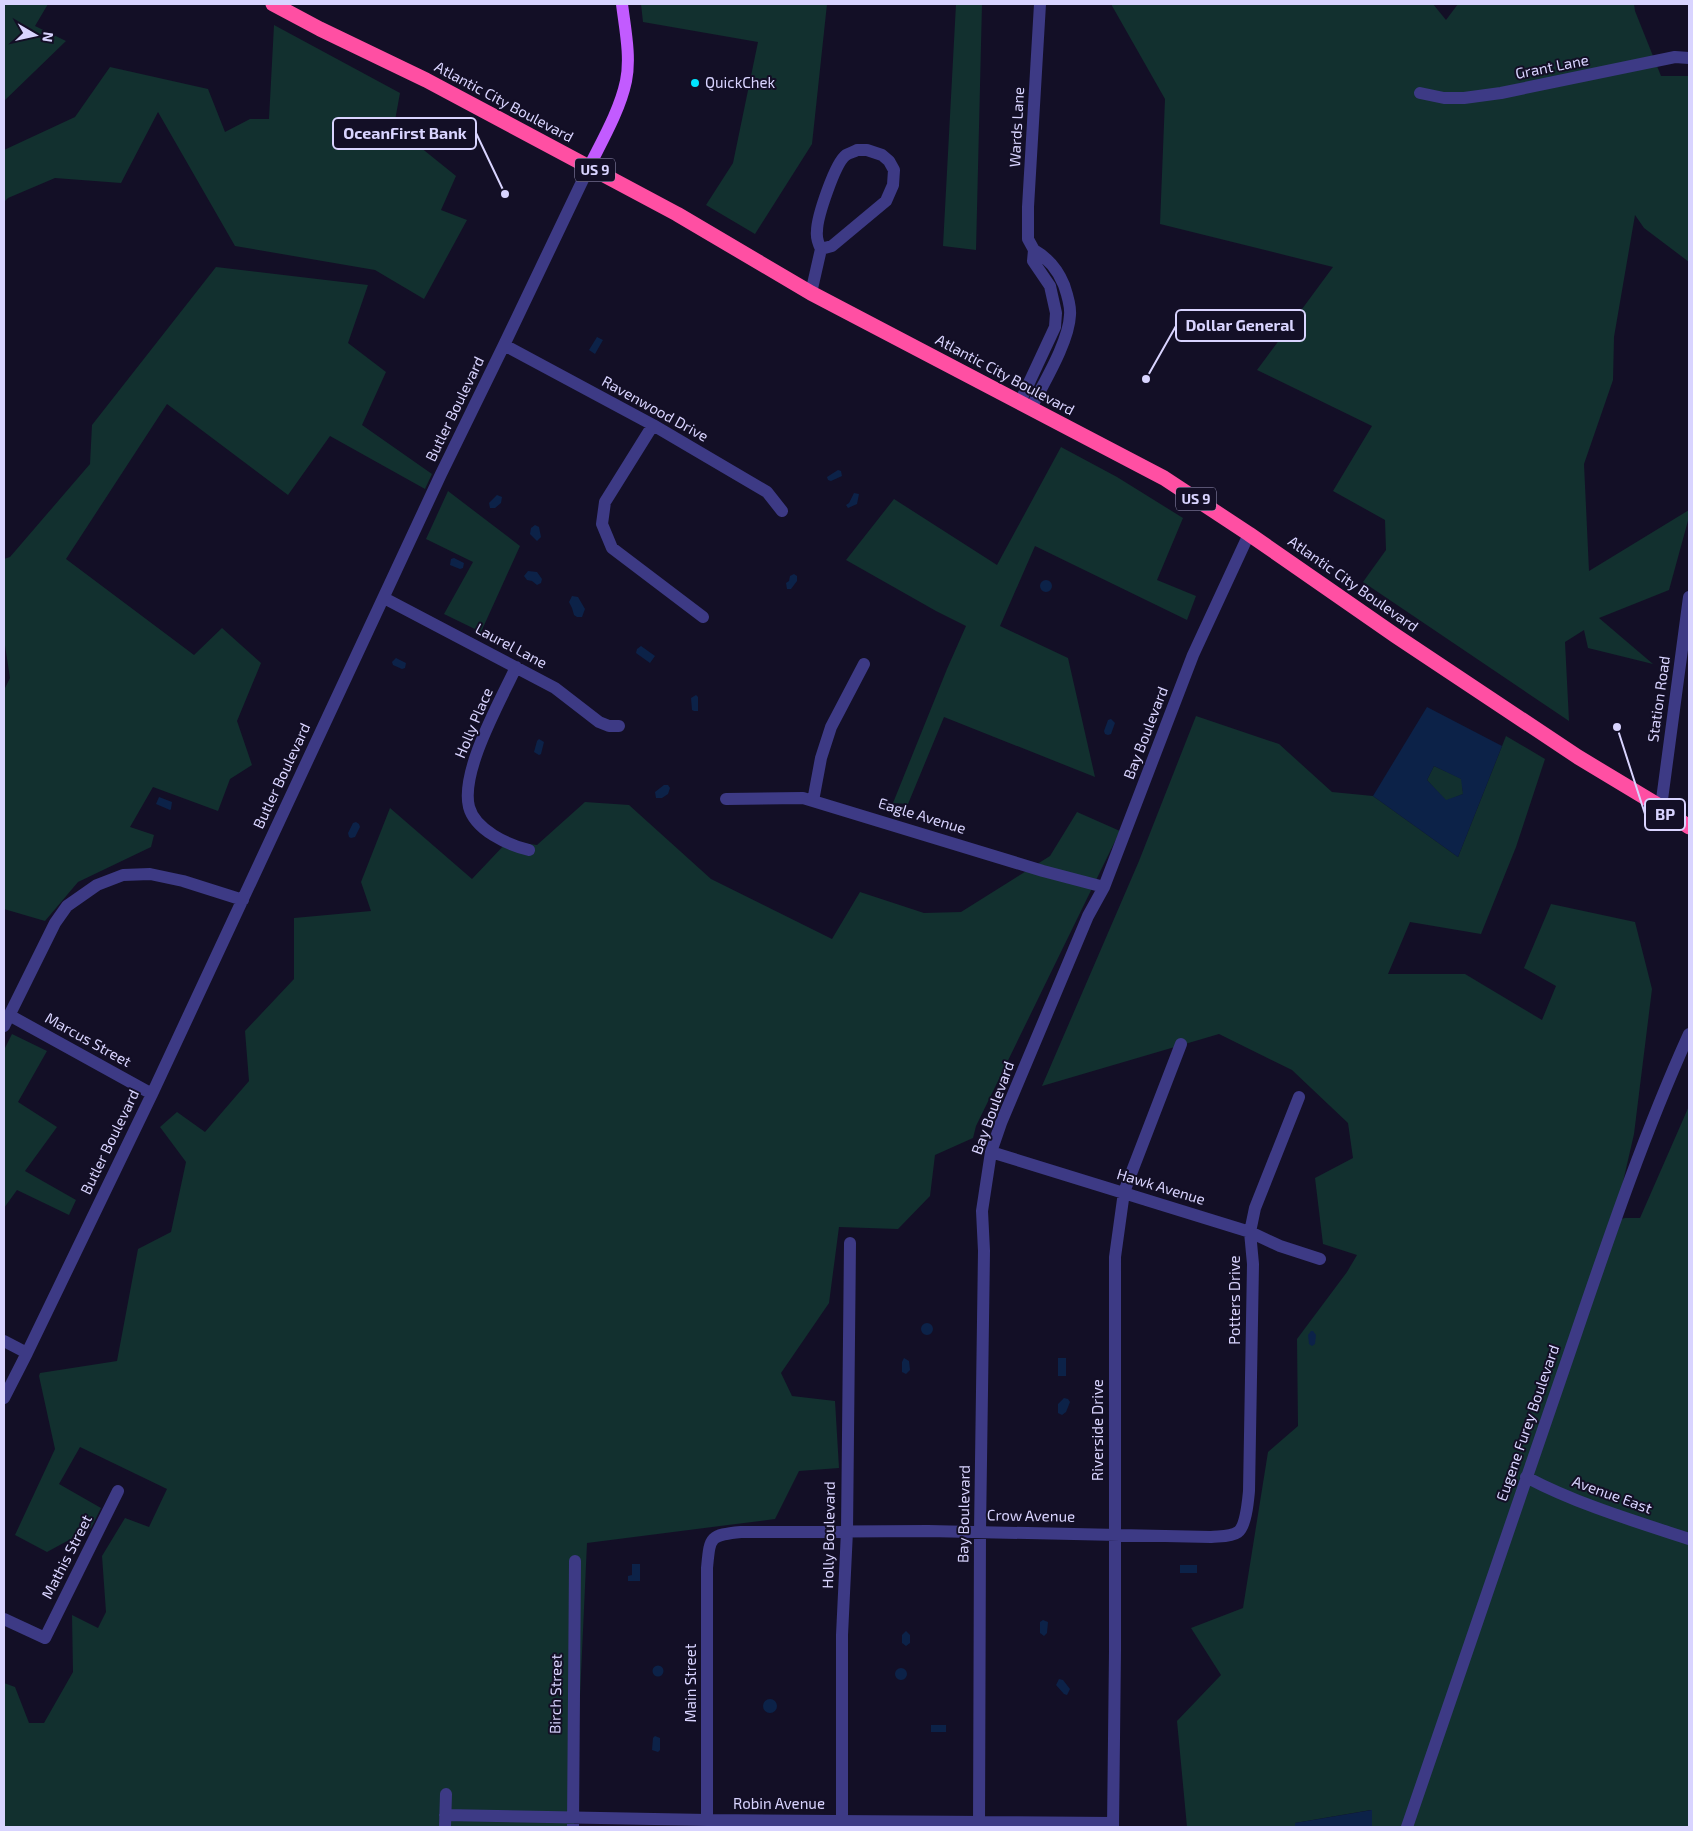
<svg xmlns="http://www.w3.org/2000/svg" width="1693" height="1831" font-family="'Exo 2',sans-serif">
  <rect width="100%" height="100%" fill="#130f26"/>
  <!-- green -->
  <path fill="#12302f" d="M4 4H48L35 26 66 41 4 101Z
    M641 4H827L812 144 755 234 706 205 733 163 758 42 643 22Z
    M956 4H982L976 250 943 246Z
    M1111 4H1433L1446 20 1458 4H1634L1635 11 1661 76H1689V262L1644 228 1635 215 1614 337 1613 380 1584 464 1589 571 1689 510V517L1669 590 1599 618 1653 664 1588 648 1584 630 1565 642 1569 721 1363 582 1386 550 1385 520 1333 491 1372 426 1257 370 1333 267 1160 224 1165 99Z
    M274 25 400 93 394 126 456 176 441 210 467 220 424 299 375 270 235 246 158 112 121 183 55 178 8 198 4 202V150L75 117 110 67 208 89 225 132 250 119H269Z
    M216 267 368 285 348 343 386 372 362 425 432 474 425 489 330 436 288 495 167 404 66 559 194 655 222 628 261 663 237 721 252 765 230 779 218 811 153 787 130 827 154 835 151 847 78 882 45 921 4 909V690L10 678 4 639V559L10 557 90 464 92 425Z
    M1061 447 1117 477 1183 518 1157 580 1196 596 1187 620 1035 546 1000 626 1068 658 1095 777 944 717 908 804 893 803 947 669 966 626 936 611 846 560 894 499 997 565Z
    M448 491 520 546 481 632 444 614 473 562 426 539Z
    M1196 716 1279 744 1332 792 1373 796 1458 857 1506 736 1545 759 1516 847 1481 934 1410 922 1388 974H1465L1542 1020 1556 986 1524 968 1551 904 1635 922 1652 989 1634 1134 1614 1221 1625 1218H1640L1689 1106V1827H1372L1371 1810 1295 1823V1827H1187L1177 1721 1221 1675 1191 1628 1243 1608 1268 1452 1298 1426 1297 1339 1347 1272 1357 1255 1323 1244 1315 1178 1353 1158 1348 1123 1292 1070 1219 1034 1042 1086 1139 861Z
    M1434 766 1462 779 1463 794 1446 801 1427 780Z
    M585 802 629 805 711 879 832 939 860 892 924 913 961 912 1050 856 1077 812 1120 831 976 1126 973 1138 935 1155 930 1196 898 1229 839 1227 829 1303 781 1373 792 1396 835 1401 839 1468 799 1471 775 1519 587 1543 574 1827H4V1683L15 1687 29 1723H44L73 1672 72 1615 98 1628 106 1612 102 1556 125 1518 149 1527 167 1489 80 1447 59 1484 101 1508 91 1528 47 1552 15 1535 55 1449 39 1376 40 1373 117 1361 138 1249 171 1232 186 1162 160 1127 177 1112 205 1132 249 1081 245 1031 294 979V918L371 911 361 882 390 808 472 879 508 841 537 845Z
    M12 1034 47 1051 18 1102 57 1127 25 1171 76 1200 69 1215 17 1190 4 1208V1050Z"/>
  <!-- water -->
  <path fill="#0c2248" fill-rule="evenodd" d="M597 337 603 340 595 354 589 350Z
    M838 470 841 471 842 476 831 481 828 480 827 477Z
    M854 493 859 494 857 504 848 508 846 505 849 503Z
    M497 495 502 497 501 503 495 508H490L489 503Z
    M535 525 539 527 541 537 537 541 530 534 531 528Z
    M454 558 464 563 463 568 460 569 450 565 451 559Z
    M528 571 537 572 542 579 541 583 537 585 532 581 527 580 524 576Z
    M794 574 797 576V581L791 589H787L786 583 789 581 790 576Z
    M1040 586a6 6 0 1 1 12 0a6 6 0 1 1-12 0Z
    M572 596 578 597 585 609 582 617H577L574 615 572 608 569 602Z
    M641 646 655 656 650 663 636 653 637 649Z
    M396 658 406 663 405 668 402 669 393 665 392 662Z
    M696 695 698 697V711H694L692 710 691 698Z
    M1427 707 1502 746 1458 857 1373 796ZM1434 766 1461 779 1463 794 1446 800 1427 780Z
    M1111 719 1115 723 1111 734 1108 735 1105 734 1104 731 1108 720Z
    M539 739 544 742 541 754 539 755 534 752 537 741Z
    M664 785H668L670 788 668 794 662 798H656L655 792Z
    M159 797 172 802 171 809 170 810 156 804Z
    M356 822 359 824 360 827 355 837 351 838 349 837 348 833 353 823Z
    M921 1329a6 6 0 1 1 12 0a6 6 0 1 1-12 0Z
    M1311 1331H1313L1316 1335 1315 1344 1312 1346 1309 1344 1308 1335Z
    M904 1358 909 1361 910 1370 906 1374 902 1372V1362Z
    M1058 1358H1066V1376H1058Z
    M1064 1398 1068 1399 1070 1402 1066 1412 1062 1415 1058 1413V1404Z
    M632 1564H640V1581H628V1576L632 1575Z
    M1180 1565H1197V1573H1180Z
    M1043 1620 1048 1622 1047 1633 1044 1636 1040 1633V1622Z
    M906 1631 910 1635V1643L906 1646 902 1643V1635Z
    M652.5 1671a5.5 5.5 0 1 1 11 0a5.5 5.5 0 1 1-11 0Z
    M895 1674a6 6 0 1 1 12 0a6 6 0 1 1-12 0Z
    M1059 1679 1063 1680 1070 1689 1067 1695 1064 1694 1056 1685Z
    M763 1706a7 7 0 1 1 14 0a7 7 0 1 1-14 0Z
    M931 1725H946V1732H931Z
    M655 1736 660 1738V1750L658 1752 652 1750 653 1738Z
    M1372 1810V1827H1295V1823Z"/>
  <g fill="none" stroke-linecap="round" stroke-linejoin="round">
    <!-- minor -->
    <path stroke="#3d3a85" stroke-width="12" d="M1420 93 1444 98H1464L1501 93 1675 57 1689 58
      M857 150H867L882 155 889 161 894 170 893 185 886 201 832 246 821 249C818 243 816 238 817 231 817 217 835 163 846 155 849 153 854 152 857 150Z
      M1034 250 1028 239V207L1040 4
      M811 293 821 249
      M504 345 653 425 767 492 782 511
      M1020 402 1055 327 1056 313 1050 286 1033 261 1034 250C1048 258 1058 270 1064 285 1067 294 1071 305 1070 315 1069 342 1043 384 1031 408
      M653 425 605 502 602 524 612 548 703 617
      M384 598 555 688 599 722 609 726H619
      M516 667C501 700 460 771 469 807 475 830 508 845 529 850
      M726 799 803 798 1043 871 1104 887
      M813 801 821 758 831 727 864 664
      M1661 807 1689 597
      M9 1015 152 1094
      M4 1026 55 923 67 906 97 885 123 875 150 874 183 881 243 900
      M991 1152 1250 1232 1280 1246 1320 1259
      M4 1341 27 1353
      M4 1398 27 1353 152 1094 441 474 504 345 589 167
      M1526 1477C1577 1504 1634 1521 1689 1539
      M4 1619 45 1638 118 1491
      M445 1815 707 1820 1113 1823
      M445 1827 446 1794
      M573 1827 575 1561
      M707 1827V1568C710 1537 709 1535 741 1532L928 1531 1211 1537C1219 1536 1231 1537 1238 1532 1246 1526 1248 1501 1249 1491L1253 1264 1250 1232 1255 1208 1299 1097
      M842 1827V1635L847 1531 850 1243
      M979 1827 980 1531 984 1251 982 1211 991 1152 1001 1123 1088 916 1104 887 1193 655 1249 534
      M1113 1827 1115 1651V1257L1124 1192 1181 1044
      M1407 1827C1460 1672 1512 1517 1566 1363 1604 1252 1641 1140 1689 1034"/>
    <!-- major -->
    <path stroke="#c25bff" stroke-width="12" d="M589 167C602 141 620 110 626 81 631 57 625 29 622 4"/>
    <!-- highway -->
    <path stroke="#ff4fa3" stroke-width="15" d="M273 4 320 29 426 80 677 214 811 293 1164 478 1249 534 1396 636 1578 757 1661 807 1689 827"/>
  </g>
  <!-- markers -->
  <circle fill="#00e5ff" stroke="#130f26" stroke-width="2" cx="695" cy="83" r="5"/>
  <g text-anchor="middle" stroke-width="4" stroke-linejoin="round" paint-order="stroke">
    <!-- shield labels -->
    <g fill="#130f26" stroke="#9e99be" stroke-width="1">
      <rect x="575" y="158.5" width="40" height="23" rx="4"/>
      <rect x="1176" y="487.5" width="40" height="23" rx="4"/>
    </g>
    <g font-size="14" font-weight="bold" fill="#d9d4ff">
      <text x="595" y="175">US 9</text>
      <text x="1196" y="504">US 9</text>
    </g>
    <!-- street labels -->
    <g font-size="15" fill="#d9d4ff" stroke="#130f26">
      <text transform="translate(1552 67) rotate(-11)" y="5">Grant Lane</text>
      <text transform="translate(504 102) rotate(28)" y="5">Atlantic City Boulevard</text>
      <text transform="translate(1017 127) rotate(-87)" y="5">Wards Lane</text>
      <text transform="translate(1005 375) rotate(28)" y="5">Atlantic City Boulevard</text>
      <text transform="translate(455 409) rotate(-64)" y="5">Butler Boulevard</text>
      <text transform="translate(655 409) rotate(29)" y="5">Ravenwood Drive</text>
      <text transform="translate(1353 584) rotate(35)" y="5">Atlantic City Boulevard</text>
      <text transform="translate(511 646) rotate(28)" y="5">Laurel Lane</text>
      <text transform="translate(1659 699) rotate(-82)" y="5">Station Road</text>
      <text transform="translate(474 723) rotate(-67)" y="5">Holly Place</text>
      <text transform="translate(1146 733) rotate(-69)" y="5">Bay Boulevard</text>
      <text transform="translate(282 776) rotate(-65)" y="5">Butler Boulevard</text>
      <text transform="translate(922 816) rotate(17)" y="5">Eagle Avenue</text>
      <text transform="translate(88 1040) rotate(29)" y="5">Marcus Street</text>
      <text transform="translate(993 1108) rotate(-70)" y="5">Bay Boulevard</text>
      <text transform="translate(110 1142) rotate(-64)" y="5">Butler Boulevard</text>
      <text transform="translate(1161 1187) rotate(17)" y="5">Hawk Avenue</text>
      <text transform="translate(1235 1300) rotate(-90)" y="5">Potters Drive</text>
      <text transform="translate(1528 1423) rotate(-71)" y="5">Eugene Furey Boulevard</text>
      <text transform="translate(1098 1430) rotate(-90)" y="5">Riverside Drive</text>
      <text transform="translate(1612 1495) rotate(20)" y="5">Avenue East</text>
      <text transform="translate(964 1514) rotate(-89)" y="5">Bay Boulevard</text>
      <text transform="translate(1031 1516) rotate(1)" y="5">Crow Avenue</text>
      <text transform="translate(829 1535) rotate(-89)" y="5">Holly Boulevard</text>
      <text transform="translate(67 1557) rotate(-63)" y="5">Mathis Street</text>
      <text transform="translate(691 1683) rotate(-90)" y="5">Main Street</text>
      <text transform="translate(556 1694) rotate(-89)" y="5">Birch Street</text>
      <text x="779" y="1809">Robin Avenue</text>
    </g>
    <!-- poi labels -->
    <g font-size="15" fill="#d9d4ff" stroke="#130f26" text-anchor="start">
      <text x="705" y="88">QuickChek</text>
    </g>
  </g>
  <!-- callouts -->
  <path fill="none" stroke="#d9d4ff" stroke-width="2" d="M505 194L476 133M1146 379L1176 326M1617 727L1645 814"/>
  <g fill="#d9d4ff" stroke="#130f26" stroke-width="2">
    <circle cx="505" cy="194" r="5"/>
    <circle cx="1146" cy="379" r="5"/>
    <circle cx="1617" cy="727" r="5"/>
  </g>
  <g fill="#130f26" stroke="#d9d4ff" stroke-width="2">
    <rect x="333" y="118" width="143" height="31" rx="5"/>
    <rect x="1176" y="310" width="129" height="31" rx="5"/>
    <rect x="1645" y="799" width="40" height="31" rx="5"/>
  </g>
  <g font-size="16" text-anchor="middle" font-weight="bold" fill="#d9d4ff">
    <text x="405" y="139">OceanFirst Bank</text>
    <text x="1240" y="331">Dollar General</text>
    <text x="1665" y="820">BP</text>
  </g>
  <!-- border -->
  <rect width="1693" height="1831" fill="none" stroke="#d9d4ff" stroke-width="10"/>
  <!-- north arrow -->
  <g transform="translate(35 35) rotate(99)" stroke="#130f26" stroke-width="4" paint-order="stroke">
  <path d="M0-4L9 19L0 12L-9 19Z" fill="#d9d4ff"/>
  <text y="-8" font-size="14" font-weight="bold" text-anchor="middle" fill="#d9d4ff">N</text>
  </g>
</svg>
